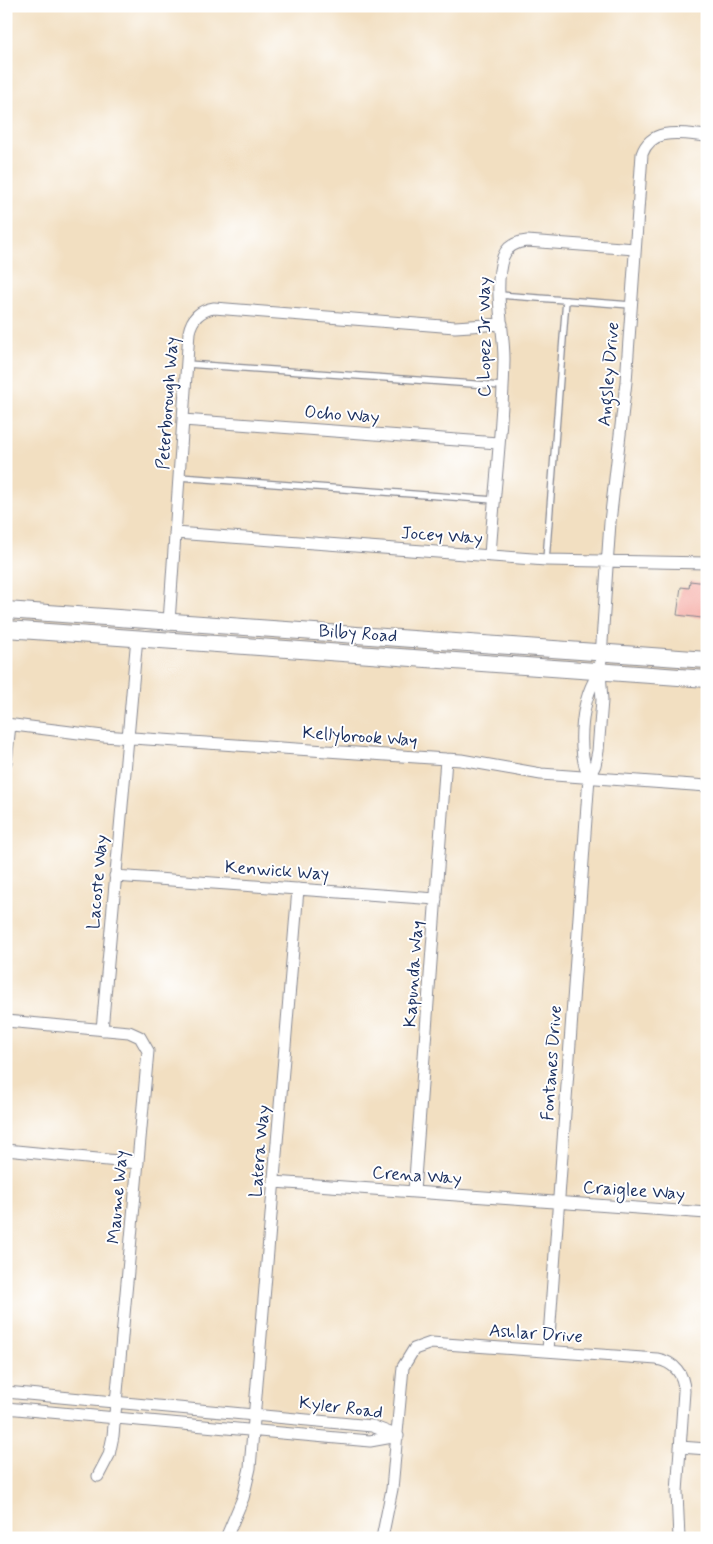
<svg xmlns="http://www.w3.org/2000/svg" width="713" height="1544" font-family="Mynerve,sans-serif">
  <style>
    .building { fill: #f5aca5 }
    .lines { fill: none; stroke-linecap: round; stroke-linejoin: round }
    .service-casing { stroke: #868790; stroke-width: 8 }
    .minor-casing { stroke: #868790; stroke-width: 13 }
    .secondary-casing { stroke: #868790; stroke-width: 18 }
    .service { stroke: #fff; stroke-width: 5.5 }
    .minor { stroke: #fff; stroke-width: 11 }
    .secondary { stroke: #fff; stroke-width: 16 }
    .labels { text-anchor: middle; stroke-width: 4; stroke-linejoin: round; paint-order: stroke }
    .street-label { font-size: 18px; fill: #1b2f5e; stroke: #fff }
  </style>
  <rect width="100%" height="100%" fill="#fff"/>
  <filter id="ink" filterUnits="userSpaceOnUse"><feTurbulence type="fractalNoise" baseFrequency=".02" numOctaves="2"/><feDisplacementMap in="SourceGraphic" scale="10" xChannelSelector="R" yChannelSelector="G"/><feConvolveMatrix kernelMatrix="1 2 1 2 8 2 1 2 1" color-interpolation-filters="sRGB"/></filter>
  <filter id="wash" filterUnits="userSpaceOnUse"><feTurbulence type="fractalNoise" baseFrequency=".0096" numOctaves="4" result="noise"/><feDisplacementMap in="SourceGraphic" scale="20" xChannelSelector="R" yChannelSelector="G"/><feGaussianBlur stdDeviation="1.12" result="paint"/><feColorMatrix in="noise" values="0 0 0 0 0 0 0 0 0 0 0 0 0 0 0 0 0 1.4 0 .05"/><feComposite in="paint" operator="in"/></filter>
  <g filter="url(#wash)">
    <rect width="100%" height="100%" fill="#f2dfc1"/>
    <g id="blocks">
      <!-- building -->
      <path class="building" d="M 690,581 L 707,583 L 702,618 L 677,615 L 681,587 L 689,588 Z"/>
    </g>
  </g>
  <g filter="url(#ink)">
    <use href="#blocks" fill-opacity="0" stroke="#868790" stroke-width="1"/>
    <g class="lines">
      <!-- service casing -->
      <g class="service-casing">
        <path id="service" d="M 500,295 L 631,305
          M 187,364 L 502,386
          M 179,477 L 494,500
          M 546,560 L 566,300"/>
      </g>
      <!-- minor casing -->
      <g class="minor-casing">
        <path id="minor" d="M 183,420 L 498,443
          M 175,533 L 546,560 L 707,563
          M 490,556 C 494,491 503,425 504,359 C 504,328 493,287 503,257 C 507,246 516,242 527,241 L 635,249
          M 169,622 L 189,332 C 192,318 200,310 214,308 L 455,327 L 502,324
          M 6,724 L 103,736 L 461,760 L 541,774 L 707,786
          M 6,762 L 10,725
          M 589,777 C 576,749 581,696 600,672
          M 115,876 L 436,899
          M 6,1021 L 129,1032 L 140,1037 L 148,1051 L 113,1436 L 109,1455 L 98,1476
          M 102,1030 L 137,637
          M 6,1150 L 138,1163
          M 274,1182 L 707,1213
          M 414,1192 L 446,759
          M 548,1351 L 589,777 L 595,765 L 598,751 L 602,700 L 600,672 L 610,522 L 626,382 L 642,154 C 652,126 683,134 707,136
          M 6,1392 L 372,1426 L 398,1436
          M 6,1408 L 370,1441 L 398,1436
          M 680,1447 L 707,1449
          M 226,1538 L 243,1498 L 250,1468 L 298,889
          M 382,1538 L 392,1489 L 403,1367 L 414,1349 L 431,1343 L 657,1359 C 674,1362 684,1374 684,1391 L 677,1492 L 679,1538"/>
      </g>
      <!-- secondary casing -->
      <g class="secondary-casing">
        <path id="secondary" d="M 6,610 L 707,660
          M 6,629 L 707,679"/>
      </g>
      <!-- service -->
      <use href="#service" class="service"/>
      <!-- minor -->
      <use href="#minor" class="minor"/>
      <!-- secondary -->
      <use href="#secondary" class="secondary"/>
    </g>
  </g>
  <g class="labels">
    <!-- street labels -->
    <g class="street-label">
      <text transform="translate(484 337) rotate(-90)" y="6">C Lopez Jr Way</text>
      <text transform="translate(608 374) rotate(-85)" y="6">Angsley Drive</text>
      <text transform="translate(167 403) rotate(-86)" y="6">Peterborough Way</text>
      <text transform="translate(342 414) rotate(4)" y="6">Ocho Way</text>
      <text transform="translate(442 535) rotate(4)" y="6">Jocey Way</text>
      <text transform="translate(358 633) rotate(4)" y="6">Bilby Road</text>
      <text transform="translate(360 736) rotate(4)" y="6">Kellybrook Way</text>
      <text transform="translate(277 870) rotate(4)" y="6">Kenwick Way</text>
      <text transform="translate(97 882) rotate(-85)" y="6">Lacoste Way</text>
      <text transform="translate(413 974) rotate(-86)" y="6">Kapunda Way</text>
      <text transform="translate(551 1063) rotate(-86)" y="6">Fontanes Drive</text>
      <text transform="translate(259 1151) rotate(-85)" y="6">Latera Way</text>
      <text transform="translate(417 1175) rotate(4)" y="6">Crena Way</text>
      <text transform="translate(634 1190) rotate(4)" y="6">Craiglee Way</text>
      <text transform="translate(117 1197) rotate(-85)" y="6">Maume Way</text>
      <text transform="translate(536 1333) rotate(4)" y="6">Ashlar Drive</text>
      <text transform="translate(341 1407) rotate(7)" y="6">Kyler Road</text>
    </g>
  </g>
  <!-- margin -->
  <rect width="713" height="1544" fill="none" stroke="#fff" stroke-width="25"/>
</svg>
